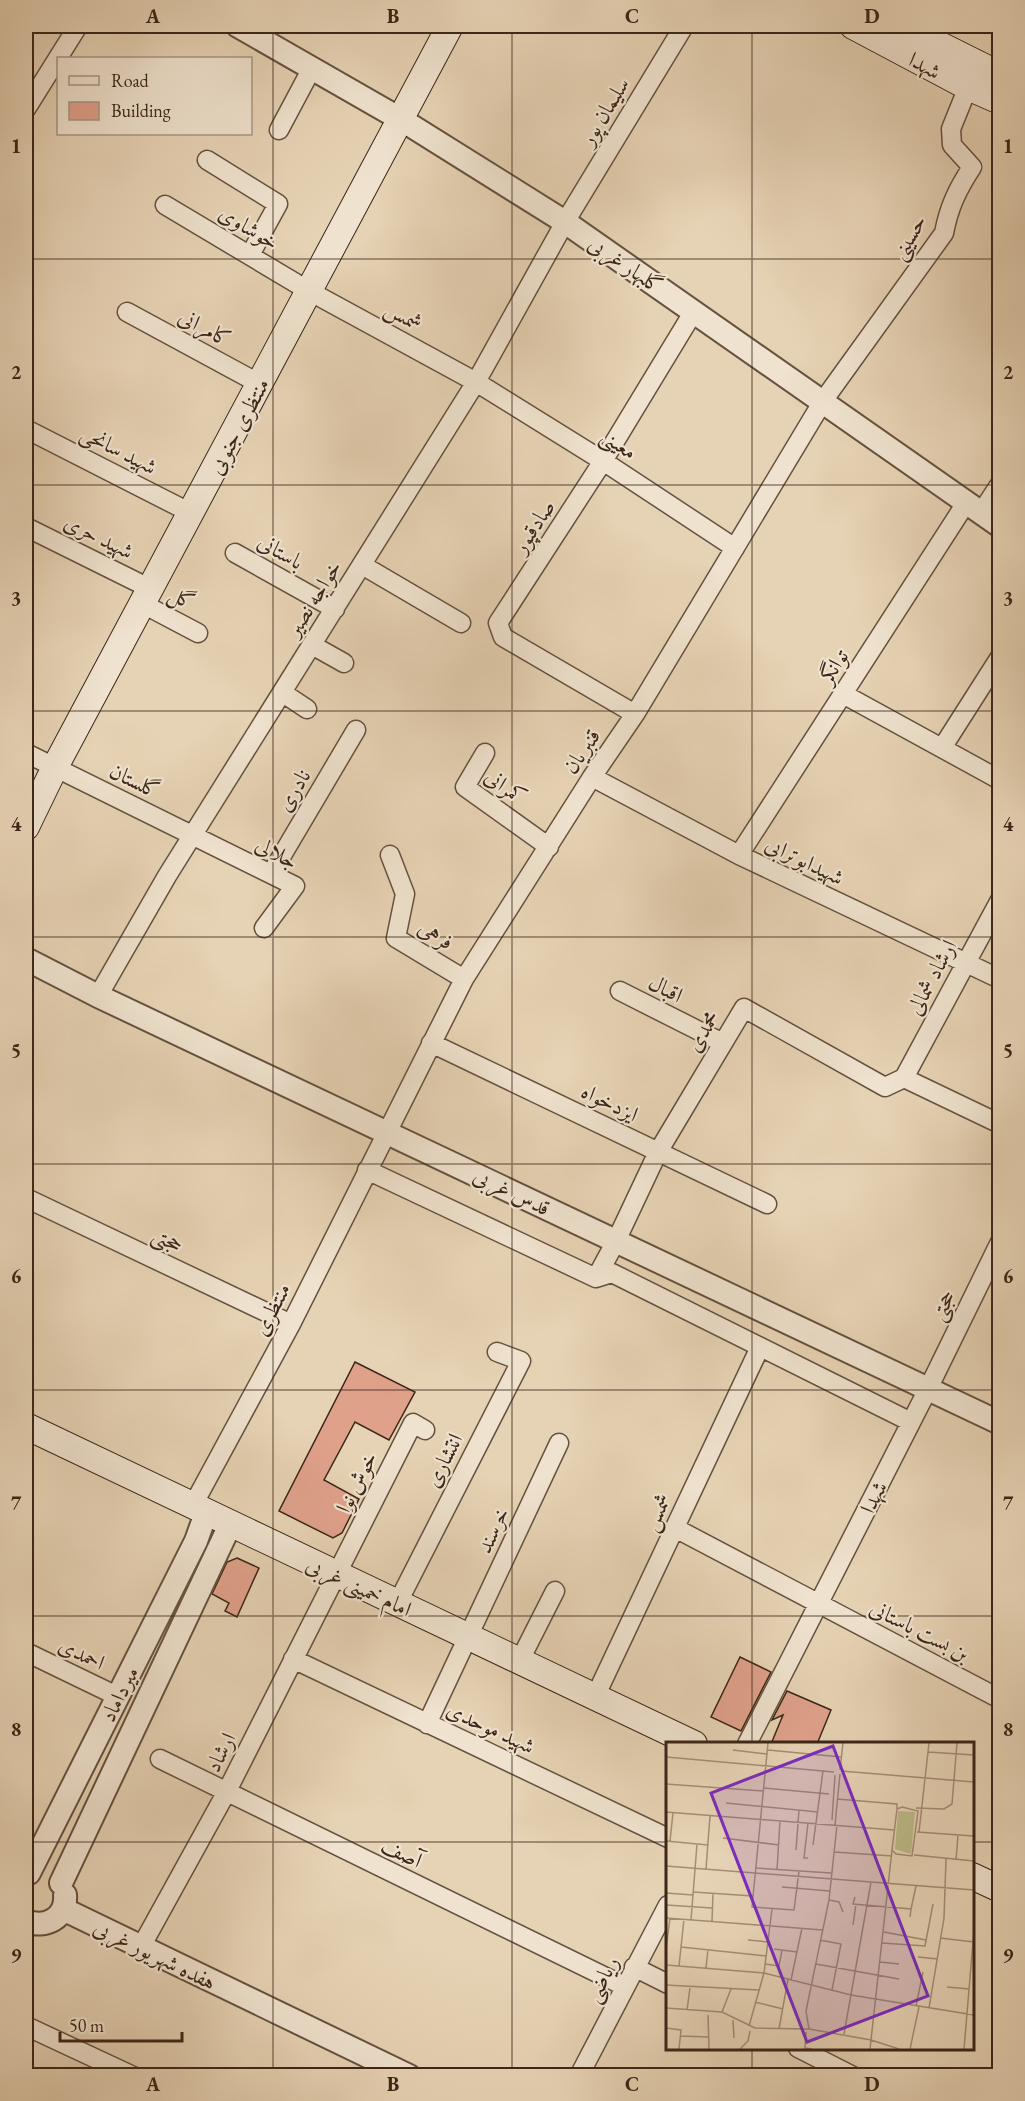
<svg xmlns="http://www.w3.org/2000/svg" width="1025" height="2101" font-family="'EB Garamond',Amiri,serif">
  <style>
    .building { fill: #e0a18b; stroke: #3c2618; stroke-width: 1.5 }
    .lines { fill: none; stroke-linecap: round; stroke-linejoin: round }
    .minor-casing { stroke: #66513f; stroke-width: 21 }
    .tertiary-casing { stroke: #66513f; stroke-width: 26 }
    .secondary-casing { stroke: #3c2618; stroke-width: 28 }
    .minor { stroke: #efe2ce; stroke-width: 18 }
    .tertiary { stroke: #efe2ce; stroke-width: 22 }
    .secondary { stroke: #efe2ce; stroke-width: 26 }
    .grid { fill: none; stroke: #3c2618; stroke-width: 1.5; stroke-opacity: 0.55 }
    .labels { text-anchor: middle; stroke-width: 4.5; stroke-linejoin: round; paint-order: stroke }
    .street-label { font-size: 22px; fill: #3c2618; stroke: #efe2ce }
    .inset-road { fill: none; stroke: #a28d76; stroke-width: 1.5 }
    .view { fill: #7b2cbf; fill-opacity: 0.15; stroke: #7b2cbf; stroke-width: 3 }
    .inset-edge { fill: none; stroke: #3c2618; stroke-width: 3 }
    .neatline { fill: none; stroke: #3c2618; stroke-width: 2 }
    .grid-label { font-size: 20px; text-anchor: middle; font-weight: bold; fill: #3c2618 }
  </style>
  <rect width="100%" height="100%" fill="#e6d2b4"/>
  <filter id="stains"><feTurbulence type="fractalNoise" baseFrequency=".00333" numOctaves="4"/><feColorMatrix values="0 0 0 0 .2 0 0 0 0 .09 0 0 0 0 .02 0 0 0 .5 -.17"/></filter>
  <radialGradient id="worn" r=".72"><stop offset=".6" stop-color="#630" stop-opacity="0"/><stop offset="1" stop-color="#630" stop-opacity=".3"/></radialGradient>
  <!-- building -->
  <path class="building" d="M 355,1362 L 415,1392 L 389,1440 L 355,1422 L 324,1480 L 359,1499 L 342,1533 L 333,1538 L 279,1511 Z
    M 237,1558 L 259,1568 L 237,1617 L 225,1611 L 229,1603 L 212,1594 L 227,1562 Z
    M 740,1657 L 771,1672 L 741,1731 L 711,1717 Z
    M 787,1691 L 831,1710 L 817,1744 L 771,1744 L 783,1715 L 772,1720 Z"/>
  <g class="lines">
    <!-- minor casing -->
    <g class="minor-casing">
      <path id="minor" d="M 26,109 L 78,26
        M 279,130 L 312,68
        M 207,160 L 278,204 L 250,255
        M 165,205 L 309,291 L 476,382 L 603,461 L 735,548
        M 127,312 L 260,384
        M 26,429 L 191,513
        M 981,513 L 1000,484
        M 26,527 L 151,589
        M 235,553 L 335,609
        M 362,565 L 461,623
        M 143,604 L 198,633
        M 312,645 L 344,663
        M 283,693 L 307,709
        M 843,694 L 1000,780
        M 635,714 L 503,637 L 498,623 L 603,461 L 694,311
        M 942,748 L 1000,657
        M 26,753 L 295,886 L 264,928
        M 485,753 L 465,787 L 549,847
        M 592,777 L 739,855 L 1000,979
        M 390,855 L 405,894 L 396,938 L 464,979
        M 739,855 L 966,503
        M 271,874 L 356,730
        M 620,991 L 723,1043
        M 98,996 L 167,876 L 476,382 L 565,222 L 684,26
        M 431,1043 L 767,1204
        M 904,1078 L 1000,900
        M 904,1078 L 1000,1124
        M 367,1170 L 596,1278 L 612,1273 L 911,1422
        M 26,1198 L 291,1324
        M 596,1278 L 616,1241 L 658,1152 L 744,1008 L 885,1087 L 904,1078
        M 192,1507 L 291,1324 L 464,979 L 592,777 L 635,714 L 823,401 L 944,233 C 949,207 957,190 972,167 L 952,145 L 951,129 L 968,87
        M 675,1528 L 1000,1699
        M 397,1604 L 521,1361 L 497,1352
        M 26,1652 L 117,1696
        M 293,1659 L 668,1838
        M 519,1662 L 555,1591
        M 595,1697 L 760,1347
        M 427,1724 L 559,1443
        M 747,1744 L 928,1389 L 1000,1242
        M 160,1759 L 624,1986
        M 141,1947 L 226,1793 L 413,1423 L 425,1430
        M 634,1967 L 668,1984
        M 26,2026 L 133,2076
        M 798,2048 L 853,2076
        M 579,2076 L 668,1905"/>
    </g>
    <!-- tertiary casing -->
    <g class="tertiary-casing">
      <path id="tertiary" d="M 238,26 L 402,120 L 565,222 L 1000,526
        M 26,959 L 98,996 L 1000,1423
        M 29,1873 L 196,1541 L 206,1513
        M 61,1883 L 230,1525
        M 63,1909 L 409,2076
        M 26,1921 C 45,1929 67,1918 65,1895"/>
    </g>
    <!-- secondary casing -->
    <g class="secondary-casing">
      <path id="secondary" d="M 853,26 L 968,87 L 1000,101
        M 902,26 L 1000,75
        M 26,827 L 55,767 L 450,26
        M 26,1426 L 694,1744
        M 972,1876 L 1000,1889"/>
    </g>
    <!-- minor -->
    <use href="#minor" class="minor"/>
    <!-- tertiary -->
    <use href="#tertiary" class="tertiary"/>
    <!-- secondary -->
    <use href="#secondary" class="secondary"/>
  </g>
  <!-- grid -->
  <path class="grid" d="M 273,26 L 273,2076M 512,26 L 512,2076M 752,26 L 752,1744M 26,259 L 1000,259M 26,485 L 1000,485M 26,711 L 1000,711M 26,937 L 1000,937M 26,1164 L 1000,1164M 26,1390 L 1000,1390M 26,1616 L 1000,1616M 26,1842 L 668,1842M 972,1842 L 1000,1842M 752,2048 L 752,2076"/>
  <g class="labels">
    <!-- street labels -->
    <g class="street-label">
      <text transform="translate(925 65) rotate(28)" y="8">شهدا</text>
      <text transform="translate(604 111) rotate(-59)" y="8">سلیمان پور</text>
      <text transform="translate(249 227) rotate(31)" y="8">خوشاوی</text>
      <text transform="translate(908 237) rotate(-59)" y="8">حسینی</text>
      <text transform="translate(626 264) rotate(34)" y="8">گلبهار غربی</text>
      <text transform="translate(404 315) rotate(29)" y="8">شمس</text>
      <text transform="translate(205 327) rotate(28)" y="8">کامرانی</text>
      <text transform="translate(238 426) rotate(-62)" y="8">منتظری جنوبی</text>
      <text transform="translate(619 443) rotate(33)" y="8">معینی</text>
      <text transform="translate(119 449) rotate(27)" y="8">شهید سانحی</text>
      <text transform="translate(533 526) rotate(-57)" y="8">صادقپور</text>
      <text transform="translate(99 536) rotate(26)" y="8">شهید حری</text>
      <text transform="translate(281 551) rotate(30)" y="8">باستانی</text>
      <text transform="translate(182 597) rotate(28)" y="8">گل</text>
      <text transform="translate(313 598) rotate(-58)" y="8">خواجه نصیر</text>
      <text transform="translate(833 666) rotate(-57)" y="8">توانگر</text>
      <text transform="translate(581 751) rotate(-56)" y="8">قنبریان</text>
      <text transform="translate(135 780) rotate(26)" y="8">گلستان</text>
      <text transform="translate(506 786) rotate(36)" y="8">کمرانی</text>
      <text transform="translate(293 790) rotate(-59)" y="8">نادری</text>
      <text transform="translate(277 852) rotate(28)" y="8">جلالی</text>
      <text transform="translate(805 860) rotate(26)" y="8">شهیدابوترابی</text>
      <text transform="translate(436 934) rotate(31)" y="8">فرهی</text>
      <text transform="translate(931 977) rotate(-62)" y="8">ارشاد شمالی</text>
      <text transform="translate(666 988) rotate(27)" y="8">اقبال</text>
      <text transform="translate(702 1031) rotate(-59)" y="8">محمدی</text>
      <text transform="translate(610 1102) rotate(26)" y="8">ایزدخواه</text>
      <text transform="translate(512 1191) rotate(26)" y="8">قدس غربی</text>
      <text transform="translate(168 1239) rotate(26)" y="8">حجتی</text>
      <text transform="translate(942 1305) rotate(-64)" y="8">حجتی</text>
      <text transform="translate(271 1309) rotate(-63)" y="8">منتظری</text>
      <text transform="translate(443 1460) rotate(-63)" y="8">انتشاری</text>
      <text transform="translate(356 1482) rotate(-63)" y="8">خوش نوا</text>
      <text transform="translate(873 1497) rotate(-63)" y="8">شهدا</text>
      <text transform="translate(656 1512) rotate(-65)" y="8">شمس</text>
      <text transform="translate(492 1530) rotate(-65)" y="8">خرسند</text>
      <text transform="translate(359 1586) rotate(25)" y="8">امام خمینی غربی</text>
      <text transform="translate(920 1630) rotate(27)" y="8">بن بست باستانی</text>
      <text transform="translate(82 1653) rotate(25)" y="8">احمدی</text>
      <text transform="translate(119 1694) rotate(-63)" y="8">میرداماد</text>
      <text transform="translate(491 1727) rotate(25)" y="8">شهید موحدی</text>
      <text transform="translate(220 1752) rotate(-63)" y="8">ارشاد</text>
      <text transform="translate(402 1852) rotate(26)" y="8">آصف</text>
      <text transform="translate(155 1954) rotate(26)" y="8">هفده شهریور غربی</text>
      <text transform="translate(601 1979) rotate(-63)" y="8">ریاضی</text>
    </g>
  </g>
  <!-- overview -->
  <g transform="translate(666 1742)">
    <rect width="308" height="308" fill="#e6d2b4"/>
    <path d="M 232,69 L 249,70 L 245,112 L 229,107 Z" fill="#bcba89"/>
    <path class="inset-road" d="M 102,1 L 86,165 L 128,168 L 133,129M 67,8 L 101,12M 102,8 L 175,15M 262,10 L 308,13M 0,15 L 168,30M 174,28 L 177,1M 175,29 L 308,40M 0,42 L 97,49M 98,46 L 163,52M 171,57 L 231,62 L 231,67M 60,61 L 152,70M 236,65 L 252,69 L 246,114 L 230,112 L 226,108 L 231,67 ZM 250,66 L 278,67 L 286,62 L 291,1M 0,70 L 228,88M 166,78 L 169,33M 169,83 L 174,32M 251,90 L 308,94M 253,90 L 263,1M 57,96 L 113,103M 0,99 L 42,103M 4,99 L 7,71M 147,103 L 157,29M 130,108 L 133,68M 168,110 L 226,114M 248,113 L 308,119M 142,116 L 138,116 L 142,81M 290,118 L 292,93M 0,124 L 308,148M 89,126 L 165,131M 40,127 L 44,74M 111,128 L 114,79M 116,145 L 164,149M 27,150 L 87,154M 0,151 L 27,153M 189,155 L 187,162 L 245,167 L 244,175M 163,158 L 173,160 L 177,170M 0,163 L 46,166M 245,167 L 250,144M 0,176 L 157,188M 25,178 L 31,102M 46,179 L 47,151M 187,183 L 190,162M 218,190 L 260,198M 274,196 L 308,200M 82,198 L 102,200M 154,198 L 175,202 L 166,248M 216,201 L 259,204 L 267,162M 15,205 L 100,214M 0,207 L 4,176M 108,207 L 131,210M 252,215 L 272,217M 214,220 L 233,222M 99,222 L 113,224 L 116,208M 150,222 L 233,237M 0,223 L 98,231 L 185,253 L 308,273M 13,224 L 18,177M 40,226 L 42,207M 125,238 L 136,186M 0,243 L 93,248M 281,245 L 303,247M 89,260 L 117,267M 250,264 L 257,230M 0,266 L 56,270 L 89,286 L 143,287 L 205,298M 263,266 L 278,176 L 280,117M 21,268 L 24,246M 56,270 L 65,247M 42,273 L 43,307M 67,278 L 68,296M 83,284 L 98,231 L 106,167M 0,286 L 15,288 L 13,307M 113,287 L 122,237M 143,287 L 140,269 L 163,158 L 171,83M 140,290 L 139,306 L 146,307M 178,292 L 205,140M 15,294 L 42,295M 205,298 L 233,307M 74,307 L 82,299 L 84,289M 204,307 L 226,108M 244,307 L 253,265M 298,307 L 308,188"/>
    <path class="view" d="M 167,4 L 262,254 L 141,300 L 45,51 Z"/>
    <rect width="308" height="308" class="inset-edge"/>
  </g>
  <!-- margin -->
  <rect width="1025" height="2101" fill="none" stroke="#e6d2b4" stroke-width="66"/>
  <!-- legend -->
  <rect x="57" y="57" width="195" height="78" fill="#efe2ce" stroke="#a79785" stroke-width="1.5"/>
  <rect x="69" y="76" width="30" height="9" fill="#efe2ce" stroke="#a79785" stroke-width="1.5"/>
  <text x="111" y="87" font-size="18" fill="#3c2618">Road</text>
  <rect x="69" y="102" width="30" height="18" fill="#e0a18b" stroke="#a79785" stroke-width="1.5"/>
  <text x="111" y="117" font-size="18" fill="#3c2618">Building</text>
  <!-- scale -->
  <path d="M60 2032v9h122v-9" fill="none" stroke="#3c2618" stroke-width="3"/>
  <text x="69" y="2032" font-size="18" fill="#3c2618" stroke="#efe2ce" stroke-width="4.5" paint-order="stroke">50 m</text>
  <rect x="33" y="33" width="959" height="2035" class="neatline"/>
  <g class="grid-label">
    <text x="153" y="23">A</text>
    <text x="393" y="23">B</text>
    <text x="632" y="23">C</text>
    <text x="872" y="23">D</text>
    <text x="16" y="153">1</text>
    <text x="1008" y="153">1</text>
    <text x="16" y="379">2</text>
    <text x="1008" y="379">2</text>
    <text x="16" y="605">3</text>
    <text x="1008" y="605">3</text>
    <text x="16" y="831">4</text>
    <text x="1008" y="831">4</text>
    <text x="16" y="1057">5</text>
    <text x="1008" y="1057">5</text>
    <text x="16" y="1283">6</text>
    <text x="1008" y="1283">6</text>
    <text x="16" y="1510">7</text>
    <text x="1008" y="1510">7</text>
    <text x="16" y="1736">8</text>
    <text x="1008" y="1736">8</text>
    <text x="16" y="1962">9</text>
    <text x="1008" y="1962">9</text>
    <text x="153" y="2091">A</text>
    <text x="393" y="2091">B</text>
    <text x="632" y="2091">C</text>
    <text x="872" y="2091">D</text>
  </g>
  <rect width="100%" height="100%" filter="url(#stains)"/>
  <rect width="100%" height="100%" fill="url(#worn)"/>
</svg>
